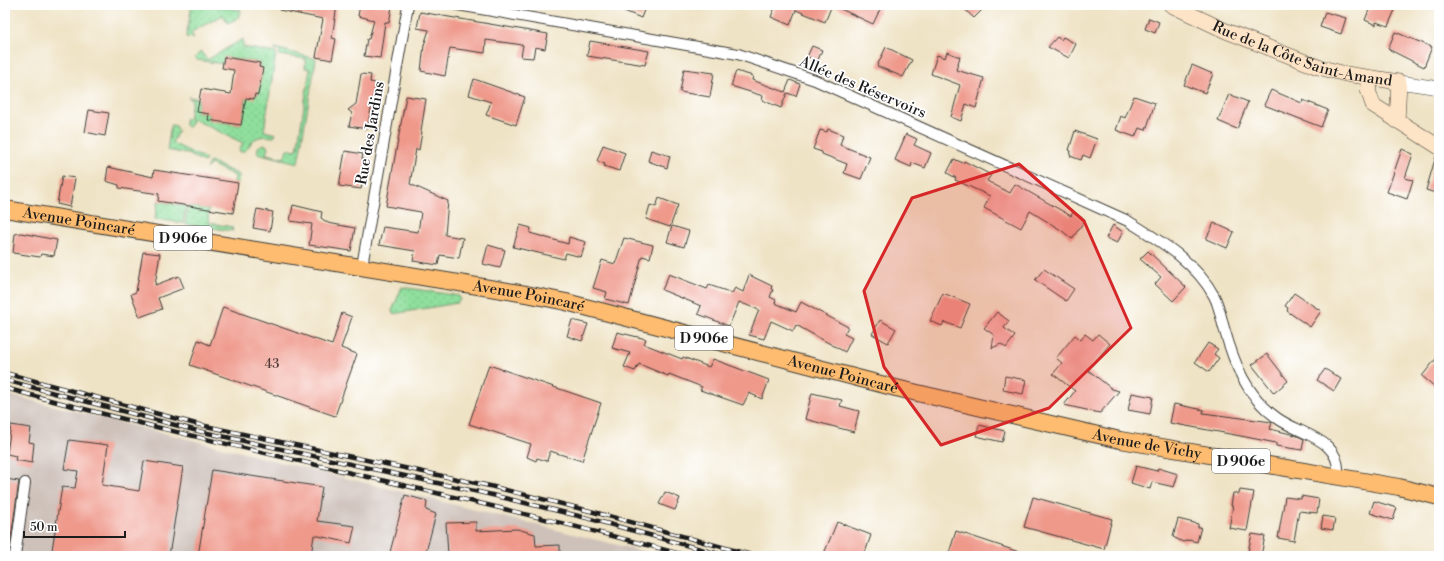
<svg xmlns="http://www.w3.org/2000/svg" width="1444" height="561" font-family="'Libre Bodoni',serif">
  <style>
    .industrial { fill: #cec1ba }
    .green { fill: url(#green-dots); stroke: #567e5c }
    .building { fill: #ef998b }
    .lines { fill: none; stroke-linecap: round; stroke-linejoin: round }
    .minor-casing { stroke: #3c3a35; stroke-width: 12 }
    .tertiary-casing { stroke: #3c3a35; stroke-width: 14 }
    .secondary-casing { stroke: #3c3a35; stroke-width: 16 }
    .primary-casing { stroke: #3c3a35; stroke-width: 18 }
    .minor { stroke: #fff; stroke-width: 10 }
    .tertiary { stroke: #fff; stroke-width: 13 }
    .secondary { stroke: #fee4c6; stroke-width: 15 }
    .primary { stroke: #fdbc70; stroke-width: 16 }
    .rail-casing { stroke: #1c1c1c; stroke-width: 4.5 }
    .rail { stroke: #fff; stroke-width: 3; stroke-dasharray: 9; stroke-linecap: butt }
    .marked { fill: #d62828; fill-opacity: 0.2; stroke: #d62828; stroke-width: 3; stroke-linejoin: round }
    .labels { text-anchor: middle; stroke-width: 3.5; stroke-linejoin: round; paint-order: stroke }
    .number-label { font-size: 13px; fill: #513b38 }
    .shield { fill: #fff; stroke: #606060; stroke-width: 1 }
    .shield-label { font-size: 14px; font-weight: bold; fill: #1c1c1c }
    .street-label { font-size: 15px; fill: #1c1c1c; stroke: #fff }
  </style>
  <defs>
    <pattern id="green-dots" width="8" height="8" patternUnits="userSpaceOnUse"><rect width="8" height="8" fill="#90df9d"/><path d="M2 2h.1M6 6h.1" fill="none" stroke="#7cbf87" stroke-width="1.8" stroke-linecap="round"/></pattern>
  </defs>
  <rect width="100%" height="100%" fill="#fff"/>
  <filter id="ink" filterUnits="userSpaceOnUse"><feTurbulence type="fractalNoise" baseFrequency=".025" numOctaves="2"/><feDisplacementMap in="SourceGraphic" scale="8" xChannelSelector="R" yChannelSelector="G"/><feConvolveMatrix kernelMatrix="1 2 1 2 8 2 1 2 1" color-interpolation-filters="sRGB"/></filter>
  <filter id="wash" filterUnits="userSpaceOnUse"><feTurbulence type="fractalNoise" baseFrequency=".012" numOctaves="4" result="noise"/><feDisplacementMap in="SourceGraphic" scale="16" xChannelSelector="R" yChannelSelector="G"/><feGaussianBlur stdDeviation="0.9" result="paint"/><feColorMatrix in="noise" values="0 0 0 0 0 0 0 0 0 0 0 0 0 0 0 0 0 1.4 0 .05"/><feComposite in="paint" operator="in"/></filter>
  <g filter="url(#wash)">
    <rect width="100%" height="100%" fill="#efe3c5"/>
    <!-- industrial -->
    <path class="industrial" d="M 5,394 L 658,555 L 5,556 Z"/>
    <!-- green -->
    <path class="green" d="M 192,5 L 206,5 L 241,10 L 238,18 L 228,23 L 223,15 L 195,30 L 191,33 L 194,38 L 186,37 Z
      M 243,39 L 243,47 L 276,53 L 264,131 L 276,134 L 274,137 C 245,133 254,150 241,152 L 239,151 L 243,143 L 193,119 L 188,128 L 185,125 L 185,118 L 189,119 L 192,100 L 188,97 L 199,99 L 197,112 L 209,114 L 208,120 L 241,125 L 246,98 L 258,94 L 262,68 L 259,67 L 260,63 L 224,57 L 223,64 L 197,60 L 195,58 L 201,51 L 207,60 Z
      M 275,48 L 316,59 L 298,163 L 257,153 L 258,147 L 265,144 L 268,147 L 266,154 L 284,158 L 287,149 L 297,150 L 310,69 L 305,68 L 306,59 L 279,55 L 280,51 L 275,50 Z
      M 171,125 L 176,126 L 178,131 L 172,143 L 206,159 L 204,162 L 188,154 L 167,150 Z
      M 210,161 L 239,175 L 238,183 L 234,183 L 235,176 L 211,164 L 206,169 Z
      M 158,201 L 186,206 L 183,223 L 155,219 Z
      M 188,206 L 209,209 L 208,217 L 210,223 L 232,227 L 233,231 L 185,224 Z
      M 402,287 L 459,296 L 460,300 L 457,303 L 393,314 L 392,311 Z"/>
    <g id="blocks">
      <!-- building -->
      <path class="building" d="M 279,5 L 337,5 L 332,38 L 336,39 L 332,60 L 316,57 L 323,19 L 279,10 Z
        M 360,5 L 384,5 L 392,7 L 389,23 L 385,22 L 380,58 L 364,56 L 367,39 L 369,39 L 374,20 L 358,16 Z
        M 610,5 L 646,5 L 641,18 Z
        M 776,5 L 882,5 L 873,24 L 832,5 L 825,22 L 796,10 L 790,25 L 771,17 Z
        M 960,5 L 987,5 L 974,18 Z
        M 1371,5 L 1383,5 L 1395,10 L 1388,26 L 1376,22 L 1376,25 L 1365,20 Z
        M 420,12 L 548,34 L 545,49 L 535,47 L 533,58 L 521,57 L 523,45 L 486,40 L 485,53 L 450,48 L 445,76 L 421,71 L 424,45 L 429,30 L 417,28 Z
        M 1325,12 L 1346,18 L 1341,34 L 1320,27 Z
        M 1149,18 L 1159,22 L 1155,33 L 1145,29 Z
        M 1395,32 L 1432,47 L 1424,67 L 1388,49 Z
        M 1057,37 L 1061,40 L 1063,37 L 1076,44 L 1069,58 L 1048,47 Z
        M 590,41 L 637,49 L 649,51 L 645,65 L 587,56 Z
        M 812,46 L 822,50 L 818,60 L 807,57 Z
        M 886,47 L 912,60 L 903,77 L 877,66 Z
        M 947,52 L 960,57 L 956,70 L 984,78 L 976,108 L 966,104 L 961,121 L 951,117 L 960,85 L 931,74 L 937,55 L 945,58 Z
        M 224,57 L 260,63 L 259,67 L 263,68 L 258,95 L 255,94 L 254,99 L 246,98 L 241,125 L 208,120 L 209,114 L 197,112 L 201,89 L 231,94 L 234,70 L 222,68 Z
        M 1192,65 L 1213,74 L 1205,93 L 1184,85 Z
        M 684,69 L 714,73 L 710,97 L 680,92 Z
        M 736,71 L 753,76 L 752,80 L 785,92 L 790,80 L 800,84 L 796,96 L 787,93 L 781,108 L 762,100 L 763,96 L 731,86 Z
        M 361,74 L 371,75 L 370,82 L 376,83 L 367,129 L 349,126 L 352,113 L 348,110 L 356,104 Z
        M 474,79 L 525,97 L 516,125 L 486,115 L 491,102 L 469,95 Z
        M 1271,90 L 1302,103 L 1303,100 L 1328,110 L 1321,127 L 1264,105 Z
        M 1229,94 L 1248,102 L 1237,129 L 1218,121 Z
        M 406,96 L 426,99 L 421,131 L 422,132 L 419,150 L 416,149 L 410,184 L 448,201 L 445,235 L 463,238 L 459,258 L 440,255 L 438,265 L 413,261 L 415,251 L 379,245 L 383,227 L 418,232 L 421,212 L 386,206 Z
        M 1134,96 L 1155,103 L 1146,130 L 1139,128 L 1135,137 L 1116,130 L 1121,116 L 1125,118 Z
        M 89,110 L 109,113 L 105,136 L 85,132 Z
        M 828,129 L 843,135 L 840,145 L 870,157 L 861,179 L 844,173 L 847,164 L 822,154 L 822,152 L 813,149 L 820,130 L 827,132 Z
        M 1075,131 L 1097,139 L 1090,158 L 1083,155 L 1081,160 L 1070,156 L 1071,151 L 1069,150 Z
        M 906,134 L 917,139 L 914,145 L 931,153 L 925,168 L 912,163 L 911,167 L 895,160 Z
        M 603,145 L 625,153 L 619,171 L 604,166 L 605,164 L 597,161 Z
        M 1402,149 L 1413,154 L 1405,178 L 1413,180 L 1407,199 L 1387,192 Z
        M 651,150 L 670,156 L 667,168 L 648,161 Z
        M 345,151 L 363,154 L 362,159 L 366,160 L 361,189 L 339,186 Z
        M 1436,156 L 1439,157 L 1439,194 L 1426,190 Z
        M 954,159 L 963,163 L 964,161 L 991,175 L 987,181 L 1010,193 L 1015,184 L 1071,216 L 1073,212 L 1085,220 L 1072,239 L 1061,230 L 1030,211 L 1021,228 L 984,208 L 990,196 L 955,180 L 956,178 L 947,173 Z
        M 108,167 L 153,177 L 154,170 L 238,183 L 233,213 L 158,201 L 159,194 L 119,188 L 119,185 L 106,181 Z
        M 62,176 L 75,178 L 70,207 L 57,204 Z
        M 659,198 L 678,205 L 670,227 L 646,219 L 650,205 L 656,207 Z
        M 293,205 L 322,212 L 321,218 L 328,223 L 355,228 L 351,251 L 309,245 L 312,224 L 290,221 Z
        M 257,209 L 273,212 L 270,231 L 253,228 Z
        M 1214,223 L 1234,232 L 1227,248 L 1206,239 Z
        M 520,225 L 531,228 L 530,233 L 568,244 L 569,237 L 586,242 L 581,257 L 566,253 L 564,259 L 513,247 Z
        M 1113,225 L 1123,232 L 1117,243 L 1106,238 Z
        M 672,226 L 689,231 L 684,247 L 667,242 Z
        M 21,233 L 57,240 L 54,256 L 41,254 L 40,257 L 13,253 L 15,234 Z
        M 624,238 L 653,245 L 650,258 L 642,256 L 629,305 L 605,299 L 607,292 L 593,288 L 602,260 L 615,264 Z
        M 488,245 L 505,250 L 500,268 L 483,264 Z
        M 1148,251 L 1186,287 L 1173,301 L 1155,284 L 1161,277 L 1140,259 Z
        M 143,252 L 160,254 L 155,285 L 179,276 L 184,288 L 158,298 L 162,309 L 140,317 L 131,294 L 136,292 Z
        M 1044,269 L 1074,289 L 1066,301 L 1035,280 Z
        M 669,274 L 707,289 L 709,285 L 732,293 L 735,288 L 743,292 L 749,275 L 772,286 L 771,289 L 773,290 L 770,297 L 776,300 L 775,303 L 796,312 L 801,302 L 848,327 L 844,334 L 852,338 L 845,352 L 796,325 L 793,331 L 771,321 L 764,339 L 749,335 L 759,310 L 739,302 L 729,326 L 698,314 L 701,306 L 662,290 Z
        M 943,293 L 970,304 L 960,328 L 944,322 L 942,326 L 930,321 Z
        M 1294,293 L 1321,311 L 1310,327 L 1287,311 L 1288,308 L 1285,306 Z
        M 223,307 L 332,345 L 342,313 L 352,317 L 341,348 L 357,354 L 335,416 L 190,365 L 198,340 L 210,345 Z
        M 997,312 L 1009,321 L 1004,328 L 1015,336 L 1006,348 L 1001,344 L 992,348 L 994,335 L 984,328 Z
        M 572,320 L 588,324 L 582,341 L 567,336 Z
        M 880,320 L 896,329 L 888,343 L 872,334 Z
        M 617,332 L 646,339 L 644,344 L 682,359 L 683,357 L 709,367 L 713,359 L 769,380 L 762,399 L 749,393 L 743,405 L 700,390 L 702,387 L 669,374 L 668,376 L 639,364 L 635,371 L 624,367 L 630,353 L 612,348 Z
        M 1085,334 L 1093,340 L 1098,334 L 1110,344 L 1088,370 L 1112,389 L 1119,391 L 1100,413 L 1064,405 L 1075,391 L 1053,374 L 1062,363 L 1056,358 L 1075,335 L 1081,340 Z
        M 1208,343 L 1218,349 L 1214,354 L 1219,358 L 1209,372 L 1195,362 Z
        M 1267,354 L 1288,381 L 1274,393 L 1252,365 Z
        M 1439,355 L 1439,381 L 1434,386 L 1422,376 Z
        M 489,365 L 601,403 L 582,461 L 550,451 L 547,461 L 537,458 L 536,461 L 527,457 L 531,444 L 469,424 Z
        M 1325,369 L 1341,379 L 1334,391 L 1317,380 Z
        M 1005,376 L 1026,380 L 1023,394 L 1003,390 Z
        M 812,393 L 842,400 L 840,406 L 859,411 L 854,432 L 805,419 Z
        M 1132,393 L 1153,397 L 1150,414 L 1128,410 Z
        M 1174,404 L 1204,410 L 1203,413 L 1272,422 L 1270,429 L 1295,435 L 1304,439 L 1302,450 L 1276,446 L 1276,443 L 1246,437 L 1170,423 Z
        M 11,425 L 31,428 L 29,442 L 34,443 L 32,463 L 15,460 L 16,456 L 7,454 Z
        M 979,425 L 1005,431 L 1002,442 L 976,436 Z
        M 69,440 L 108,445 L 102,485 L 139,491 L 144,461 L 183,467 L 169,556 L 51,556 L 62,487 L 75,488 L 78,471 L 64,469 Z
        M 1136,466 L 1157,471 L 1158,468 L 1178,474 L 1174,487 L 1152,482 L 1150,489 L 1131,483 Z
        M 212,470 L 322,487 L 317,521 L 355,526 L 351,543 L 314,535 L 311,556 L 198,556 Z
        M 5,479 L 19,481 L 10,546 L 5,546 Z
        M 1240,490 L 1254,492 L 1247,531 L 1229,528 L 1233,506 L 1231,506 L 1233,493 L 1239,494 Z
        M 665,492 L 680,498 L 675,510 L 659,504 Z
        M 405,495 L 427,501 L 426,510 L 436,514 L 425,556 L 389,556 Z
        M 1301,496 L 1319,499 L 1317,513 L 1299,511 L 1294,541 L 1278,538 L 1285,497 L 1301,499 Z
        M 1033,497 L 1112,519 L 1104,549 L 1024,527 Z
        M 1374,501 L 1397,508 L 1393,520 L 1370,513 Z
        M 1323,516 L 1335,518 L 1333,530 L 1321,528 Z
        M 1178,519 L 1198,524 L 1198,527 L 1201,527 L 1197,542 L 1189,540 L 1183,542 L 1173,537 Z
        M 476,522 L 476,531 L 517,529 L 535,534 L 536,546 L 560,545 L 560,556 L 448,555 L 446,523 Z
        M 837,522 L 871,535 L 864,556 L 823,556 Z
        M 956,531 L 1025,554 L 1024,556 L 948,556 Z
        M 1252,534 L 1265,536 L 1261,556 L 1247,556 Z"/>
    </g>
  </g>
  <g filter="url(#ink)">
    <use href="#blocks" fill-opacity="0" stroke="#3c3a35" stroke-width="1"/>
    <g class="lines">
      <!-- minor casing -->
      <g class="minor-casing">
        <path id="minor" d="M 458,5 L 738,54 L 815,80 L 1128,221 C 1160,241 1196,262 1214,296 C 1219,305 1221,318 1224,328 C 1234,363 1246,396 1277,418 C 1300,435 1342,438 1338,476
          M 362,266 L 408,5
          M 15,556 L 25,483"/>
      </g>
      <!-- tertiary casing -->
      <g class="tertiary-casing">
        <path id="tertiary" d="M 1399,82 L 1439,88"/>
      </g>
      <!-- secondary casing -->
      <g class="secondary-casing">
        <g id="secondary">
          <path id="s1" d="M 1171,5 L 1226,31 L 1318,67 L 1346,74 L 1399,82 L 1397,121"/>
          <path d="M 1371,78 L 1368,90 L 1373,105 L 1439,147"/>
        </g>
      </g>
      <!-- primary casing -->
      <g class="primary-casing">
        <g id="primary">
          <path id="s2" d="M 5,209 L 526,294 L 566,302 L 896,388 L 1120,440 L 1399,487 L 1439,497"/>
        </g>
      </g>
      <!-- minor -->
      <use href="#minor" class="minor"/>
      <!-- tertiary -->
      <use href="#tertiary" class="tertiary"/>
      <!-- secondary -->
      <use href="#secondary" class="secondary"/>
      <!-- primary -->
      <use href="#primary" class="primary"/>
      <!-- rail casing -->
      <g class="rail-casing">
        <path id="rail" d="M 5,373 L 196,424 L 490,486 L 590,511 L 755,556
          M 5,380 L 194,430 L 488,494 L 587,518 L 726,556
          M 5,388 C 231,450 462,494 688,556"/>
      </g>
      <!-- rail -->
      <use href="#rail" class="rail"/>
    </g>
  </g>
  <!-- marked area -->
  <path class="marked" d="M 1019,164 L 1084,221 L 1131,328 L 1049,408 L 941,445 L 884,367 L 864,291 L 912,198 Z"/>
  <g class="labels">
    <!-- number labels -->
    <g class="number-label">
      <text x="272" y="368">43</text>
    </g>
    <!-- shield labels -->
    <g class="shield">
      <rect x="154" y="226" width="58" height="24" rx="3"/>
      <rect x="675" y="326" width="58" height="24" rx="3"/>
      <rect x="1212" y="449" width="58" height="24" rx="3"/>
    </g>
    <g class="shield-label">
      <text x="183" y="243">D 906e</text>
      <text x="704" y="343">D 906e</text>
      <text x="1241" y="466">D 906e</text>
    </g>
    <!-- street labels -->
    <g class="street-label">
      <text dy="5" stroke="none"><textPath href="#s1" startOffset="141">Rue de la Côte Saint-Amand</textPath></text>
      <text transform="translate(863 87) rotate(23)" y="5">Allée des Réservoirs</text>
      <text transform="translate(370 133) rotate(-80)" y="5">Rue des Jardins</text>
      <text dy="5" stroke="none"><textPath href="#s2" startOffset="75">Avenue Poincaré</textPath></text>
      <text dy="5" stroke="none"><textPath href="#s2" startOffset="531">Avenue Poincaré</textPath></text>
      <text dy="5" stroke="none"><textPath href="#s2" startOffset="855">Avenue Poincaré</textPath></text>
      <text dy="5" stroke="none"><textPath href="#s2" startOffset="1167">Avenue de Vichy</textPath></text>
    </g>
  </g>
  <!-- margin -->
  <rect width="1444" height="561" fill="none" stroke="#fff" stroke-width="20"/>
  <!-- scale -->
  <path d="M24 531v6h101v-6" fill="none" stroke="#1c1c1c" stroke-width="2"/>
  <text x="30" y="531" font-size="12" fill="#1c1c1c" stroke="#ffffff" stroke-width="3" paint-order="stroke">50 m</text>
</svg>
